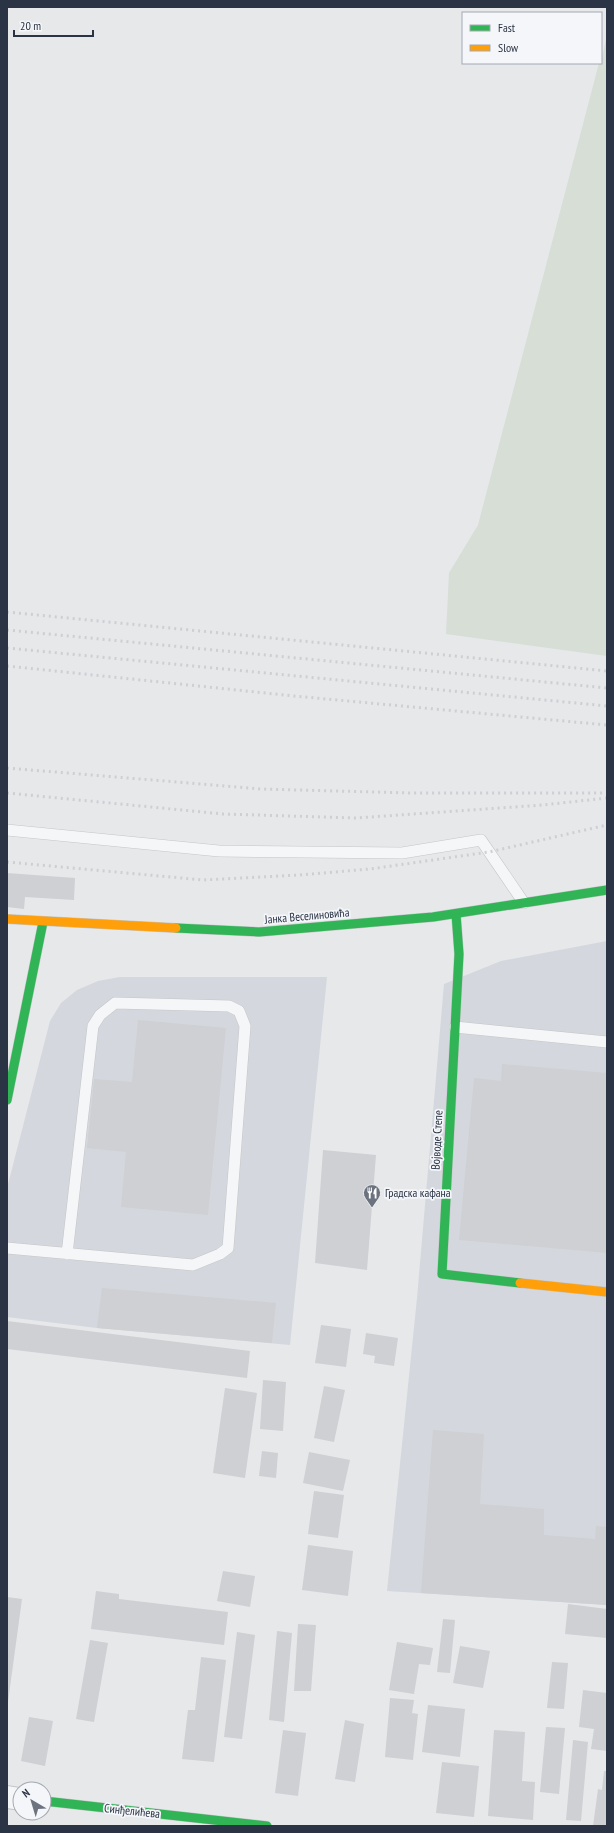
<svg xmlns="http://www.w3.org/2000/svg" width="614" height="1833" font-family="'PT Sans Narrow',sans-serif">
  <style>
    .built { fill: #d4d7dd }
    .green { fill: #d6ded6 }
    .building { fill: #ced0d3 }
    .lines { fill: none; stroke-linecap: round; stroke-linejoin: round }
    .lane-casing { stroke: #c4c6c8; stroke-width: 12 }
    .street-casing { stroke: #c4c6c8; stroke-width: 24 }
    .fast-casing { stroke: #c4c6c8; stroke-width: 10 }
    .slow-casing { stroke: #c4c6c8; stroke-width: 10 }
    .lane { stroke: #f5f6f7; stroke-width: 11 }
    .street { stroke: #f5f6f7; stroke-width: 22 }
    .fast { stroke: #30b455; stroke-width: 9 }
    .slow { stroke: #ff9f0a; stroke-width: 9 }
    .rail { stroke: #cecfd2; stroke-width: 3; stroke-dasharray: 2 4; stroke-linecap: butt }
    .labels { text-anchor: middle; stroke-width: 3.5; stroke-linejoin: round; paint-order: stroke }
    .street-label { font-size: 12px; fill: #2b3445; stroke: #f4f6f9 }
    .poi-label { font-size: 12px; fill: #2b3445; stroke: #f4f6f9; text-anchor: start }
  </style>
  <rect width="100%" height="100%" fill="#e6e8ea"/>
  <!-- built -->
  <path class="built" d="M 607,941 L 607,1605 L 387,1591 L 417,1298 L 444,984 L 501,961 Z
    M 120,977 L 327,977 L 290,1345 L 97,1328 L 7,1317 L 7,1188 L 50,1021 L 61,1003 L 77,990 L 98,981 Z"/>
  <!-- green -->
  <path class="green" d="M 607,34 L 607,656 L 446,634 L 449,573 L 478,525 L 599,63 L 601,63 Z"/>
  <!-- building -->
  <path class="building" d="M 7,873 L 75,878 L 74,900 L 25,897 L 24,909 L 7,907 Z
    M 138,1020 L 226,1028 L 208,1215 L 121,1207 L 126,1152 L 87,1148 L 94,1079 L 132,1082 Z
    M 502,1064 L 607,1073 L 607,1253 L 459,1240 L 474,1078 L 501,1081 Z
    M 323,1150 L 376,1155 L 367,1270 L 315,1263 Z
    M 102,1288 L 276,1303 L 272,1343 L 97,1328 Z
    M 7,1321 L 250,1351 L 247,1378 L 7,1349 Z
    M 321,1325 L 351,1329 L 346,1367 L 315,1363 Z
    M 366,1333 L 398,1338 L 394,1366 L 374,1363 L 375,1356 L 363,1354 Z
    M 263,1380 L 286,1382 L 283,1431 L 260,1429 Z
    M 324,1386 L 345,1390 L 334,1442 L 314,1438 Z
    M 225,1388 L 257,1393 L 245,1478 L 213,1473 Z
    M 433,1430 L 484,1434 L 480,1504 L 544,1509 L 544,1535 L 595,1539 L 596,1526 L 607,1527 L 607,1605 L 421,1593 Z
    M 262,1451 L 278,1453 L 276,1478 L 259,1476 Z
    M 309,1452 L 350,1460 L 343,1491 L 303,1483 Z
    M 314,1491 L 344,1495 L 338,1538 L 308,1534 Z
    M 308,1545 L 353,1551 L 348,1596 L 302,1590 Z
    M 223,1571 L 255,1576 L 250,1607 L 217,1601 Z
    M 96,1591 L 119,1594 L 119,1599 L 228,1612 L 224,1645 L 91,1629 Z
    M 7,1597 L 22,1599 L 8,1702 L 7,1702 Z
    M 568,1604 L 607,1609 L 607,1638 L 565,1634 Z
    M 443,1619 L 455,1620 L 450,1673 L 437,1672 Z
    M 298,1624 L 316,1625 L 311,1691 L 294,1691 Z
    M 277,1631 L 292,1633 L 284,1722 L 269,1720 Z
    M 237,1632 L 255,1635 L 242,1739 L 224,1737 Z
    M 90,1640 L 108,1643 L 94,1722 L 76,1719 Z
    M 397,1642 L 433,1648 L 430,1665 L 419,1664 L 414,1694 L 389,1690 Z
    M 460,1646 L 490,1651 L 483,1688 L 453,1683 Z
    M 201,1657 L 226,1660 L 214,1762 L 182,1759 L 188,1710 L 195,1710 Z
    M 552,1662 L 568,1663 L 564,1709 L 547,1708 Z
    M 583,1690 L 607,1693 L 607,1751 L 591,1749 L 594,1729 L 579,1727 Z
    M 390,1698 L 414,1700 L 412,1713 L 418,1714 L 413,1760 L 385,1757 Z
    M 428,1705 L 465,1709 L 460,1757 L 422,1752 Z
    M 29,1717 L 53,1721 L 45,1766 L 21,1761 Z
    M 345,1720 L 364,1724 L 355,1782 L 335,1779 Z
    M 546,1727 L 565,1728 L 559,1794 L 540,1792 Z
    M 283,1730 L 306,1733 L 298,1796 L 275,1793 Z
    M 494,1730 L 525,1732 L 522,1781 L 535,1782 L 533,1820 L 488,1816 Z
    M 573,1740 L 588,1742 L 581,1821 L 566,1820 Z
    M 442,1762 L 479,1766 L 474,1817 L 436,1813 Z
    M 604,1771 L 607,1771 L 607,1826 L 593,1826 L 598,1789 L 602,1790 Z"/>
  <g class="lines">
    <!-- lane casing -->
    <g class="lane-casing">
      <path id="lane" d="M 7,830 L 219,851 L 402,853 L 481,840 L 524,903
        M 455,1027 L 607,1042
        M 7,1248 L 193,1265 L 220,1254 L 228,1248 L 245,1026 L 239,1011 L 229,1006 L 115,1003 L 100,1015 L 93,1026 L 67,1254"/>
    </g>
    <!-- street casing -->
    <g class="street-casing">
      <path id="street" d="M 7,1797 L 20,1799"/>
    </g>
    <!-- fast casing -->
    <g class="fast-casing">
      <path id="fast" d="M 456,914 L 459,954 L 442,1274 L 520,1283
        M 176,928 L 259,932 L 433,917 L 607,890
        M 7,1100 L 43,922
        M 44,1801 L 267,1826"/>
    </g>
    <!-- slow casing -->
    <g class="slow-casing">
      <path id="slow" d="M 7,919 L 176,928
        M 520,1283 L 607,1292"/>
    </g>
    <!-- lane -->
    <use href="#lane" class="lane"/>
    <!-- street -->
    <use href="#street" class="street"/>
    <!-- fast -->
    <use href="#fast" class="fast"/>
    <!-- slow -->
    <use href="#slow" class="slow"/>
    <!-- rail -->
    <path class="rail" d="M 7,612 L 607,671
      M 7,630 L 607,688
      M 7,648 L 607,706
      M 7,666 L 294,696 L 607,725
      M 7,768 L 261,789 L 412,793 L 604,793
      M 7,793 L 223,814 L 356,818 L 543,805 L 607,798
      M 7,862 L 203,880 L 299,875 L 370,869 L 489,852 L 607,825"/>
  </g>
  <!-- icons -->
  <defs>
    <g id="restaurant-pin" transform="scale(0.9)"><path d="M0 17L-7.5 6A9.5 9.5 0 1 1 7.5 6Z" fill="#6c737f" stroke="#f4f6f9"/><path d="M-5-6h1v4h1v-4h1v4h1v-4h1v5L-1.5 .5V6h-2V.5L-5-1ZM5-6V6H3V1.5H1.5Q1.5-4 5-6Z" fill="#fff"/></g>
  </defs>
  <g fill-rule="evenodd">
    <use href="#restaurant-pin" x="372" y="1193"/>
  </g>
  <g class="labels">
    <!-- street labels -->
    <g class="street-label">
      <text transform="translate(307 916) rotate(-5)" y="4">Јанка Веселиновића</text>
      <text transform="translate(437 1140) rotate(-87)" y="4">Војводе Степе</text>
      <text transform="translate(132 1811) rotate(6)" y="4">Синђелићева</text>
    </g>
    <!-- poi labels -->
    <g class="poi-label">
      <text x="385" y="1197">Градска кафана</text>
    </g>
  </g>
  <!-- border -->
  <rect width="614" height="1833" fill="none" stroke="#2b3445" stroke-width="16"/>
  <!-- legend -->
  <rect x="462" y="12" width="140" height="52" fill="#f4f6f9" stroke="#a4a8b1"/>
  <rect x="470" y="25" width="20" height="6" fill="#30b455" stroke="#a4a8b1"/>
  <text x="498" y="32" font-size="12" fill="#2b3445">Fast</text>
  <rect x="470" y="45" width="20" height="6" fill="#ff9f0a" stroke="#a4a8b1"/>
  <text x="498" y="52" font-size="12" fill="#2b3445">Slow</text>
  <!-- north arrow -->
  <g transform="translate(32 1801) rotate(322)"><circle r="19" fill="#f4f6f9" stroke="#a4a8b1"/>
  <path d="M0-3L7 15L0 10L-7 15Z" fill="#6c737f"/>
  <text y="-6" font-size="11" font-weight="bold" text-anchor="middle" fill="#2b3445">N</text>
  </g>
  <!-- scale -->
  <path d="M14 30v6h79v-6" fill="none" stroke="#2b3445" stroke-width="2"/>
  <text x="20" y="30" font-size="12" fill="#2b3445" stroke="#f4f6f9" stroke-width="3" paint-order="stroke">20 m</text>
</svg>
